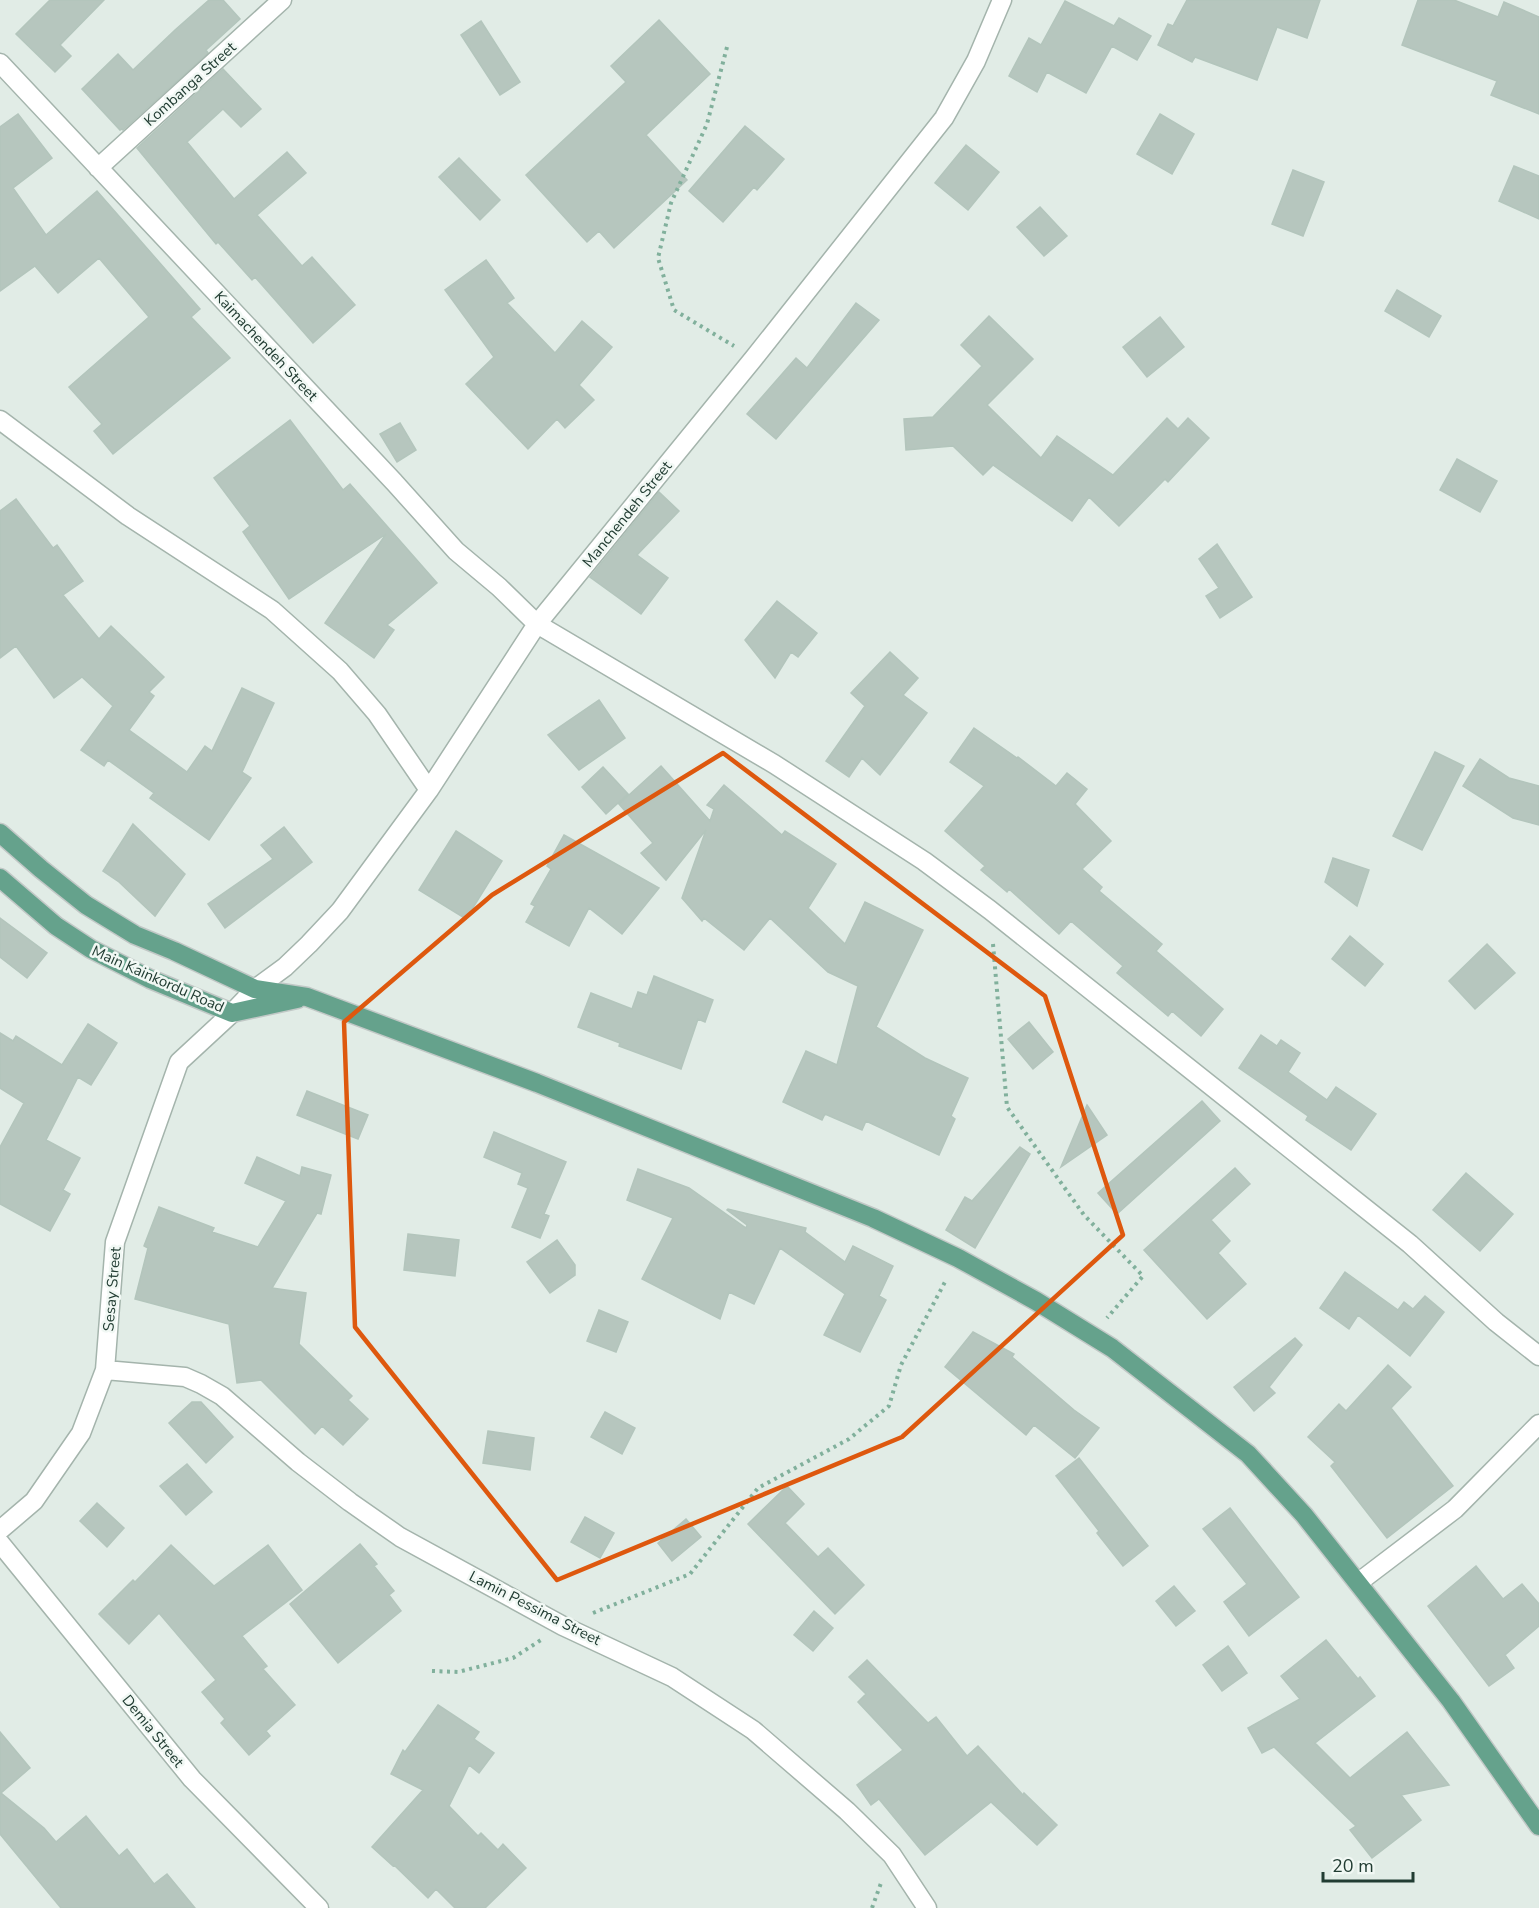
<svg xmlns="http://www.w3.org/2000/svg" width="1539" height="1908" font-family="'Nunito Sans',sans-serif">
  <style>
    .building { fill: #b6c6be; stroke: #b3c5bc; stroke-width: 1.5 }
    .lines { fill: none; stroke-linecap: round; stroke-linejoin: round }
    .minor-casing { stroke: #a4b4ac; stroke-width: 21 }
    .primary-casing { stroke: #c1c8c6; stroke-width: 21 }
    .path { stroke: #81b09c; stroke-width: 4; stroke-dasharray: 3 4.5; stroke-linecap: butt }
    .minor { stroke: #fff; stroke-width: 18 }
    .primary { stroke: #65a28c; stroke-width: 18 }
    .marked { fill: none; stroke: #de580e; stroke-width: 4.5; stroke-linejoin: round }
    .labels { text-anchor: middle; stroke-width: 5; stroke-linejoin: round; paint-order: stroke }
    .street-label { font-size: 15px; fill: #213c32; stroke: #f1f8f4 }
  </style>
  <rect width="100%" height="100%" fill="#e1ece6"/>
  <!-- building -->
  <path class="building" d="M 50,0 L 104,0 L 60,45 L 71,56 L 55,72 L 16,34 Z
    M 209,0 L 223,0 L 240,19 L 206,50 L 208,53 L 123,130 L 122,129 L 120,130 L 82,89 L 118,54 L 133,70 L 175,30 Z
    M 1187,0 L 1320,0 L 1307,38 L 1277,27 L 1257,80 L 1195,57 L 1192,62 L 1158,45 L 1168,24 L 1173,26 Z
    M 1418,0 L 1454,0 L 1498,17 L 1504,2 L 1539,17 L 1539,114 L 1491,95 L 1497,81 L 1402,45 Z
    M 1065,1 L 1114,26 L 1119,18 L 1151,36 L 1137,60 L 1112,46 L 1086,93 L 1047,72 L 1037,92 L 1009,76 L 1029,38 L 1041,45 Z
    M 659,20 L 710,74 L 646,135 L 687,180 L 614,248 L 599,231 L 587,242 L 526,175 L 626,82 L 611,66 Z
    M 481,21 L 520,82 L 500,95 L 461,35 Z
    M 223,69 L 261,109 L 241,127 L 223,109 L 187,142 L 234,199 L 287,152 L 306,173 L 257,215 L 302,266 L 312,257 L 355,305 L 313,343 L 255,277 L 252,280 L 218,242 L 216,244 L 137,148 Z
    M 18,114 L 52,158 L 13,188 L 46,235 L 97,191 L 200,309 L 191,317 L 230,358 L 113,454 L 94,431 L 102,424 L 69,387 L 149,317 L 99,258 L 58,293 L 35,266 L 0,291 L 0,127 Z
    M 1160,114 L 1194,134 L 1172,174 L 1137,154 Z
    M 745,126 L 784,159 L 757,190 L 754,187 L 723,222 L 689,191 Z
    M 966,145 L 999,172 L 968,210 L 935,183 Z
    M 459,158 L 500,200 L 480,220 L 439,177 Z
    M 1514,166 L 1539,176 L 1539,219 L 1499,201 Z
    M 1293,170 L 1324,182 L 1303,236 L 1272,224 Z
    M 1040,207 L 1067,236 L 1044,256 L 1017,227 Z
    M 486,260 L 514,298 L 507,303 L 555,353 L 582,321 L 612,347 L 579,385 L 594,400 L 565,428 L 557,419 L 528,449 L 466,384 L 494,357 L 445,290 Z
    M 1397,290 L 1441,316 L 1429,337 L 1385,311 Z
    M 856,303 L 879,320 L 776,439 L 747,414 L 796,358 L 807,368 Z
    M 989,316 L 1033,359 L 987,405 L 1041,458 L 1057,436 L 1113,475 L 1167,418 L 1178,429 L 1188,418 L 1209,438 L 1168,482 L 1165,479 L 1119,526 L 1089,497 L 1072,521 L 993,465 L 983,475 L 953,446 L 906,450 L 904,419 L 933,417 L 982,366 L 961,345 Z
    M 1160,317 L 1184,347 L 1147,377 L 1123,347 Z
    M 290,420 L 343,490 L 350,484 L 437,583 L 387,625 L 394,630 L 374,658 L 325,623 L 386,534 L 289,599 L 243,532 L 250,526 L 214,478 Z
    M 400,423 L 416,450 L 397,462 L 380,434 Z
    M 1457,459 L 1497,481 L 1480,512 L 1440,490 Z
    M 659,492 L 679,511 L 637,555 L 668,578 L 641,614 L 590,577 Z
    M 16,499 L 53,548 L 57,545 L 83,581 L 63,595 L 99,639 L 111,626 L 164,677 L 149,692 L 154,696 L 129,730 L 187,772 L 205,746 L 212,751 L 242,688 L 274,703 L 242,772 L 251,778 L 209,840 L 150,798 L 154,793 L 108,760 L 104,766 L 81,750 L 113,706 L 82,677 L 54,698 L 16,646 L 0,658 L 0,511 Z
    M 1217,544 L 1252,597 L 1220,618 L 1206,596 L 1219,588 L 1199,559 Z
    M 777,601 L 817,633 L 798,657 L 791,652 L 775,678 L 745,640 Z
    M 890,652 L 918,678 L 903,695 L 927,713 L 880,775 L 862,758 L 849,777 L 826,761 L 865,706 L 851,693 Z
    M 599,700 L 625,738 L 579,770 L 548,735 Z
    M 974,728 L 1017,758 L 1018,757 L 1056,786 L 1067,773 L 1087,789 L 1075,804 L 1111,841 L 1082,869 L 1102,887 L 1099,891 L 1162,944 L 1156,951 L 1223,1009 L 1201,1036 L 1172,1011 L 1168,1016 L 1117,973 L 1123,966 L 1071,921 L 1059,934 L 1009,889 L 1007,892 L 981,870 L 985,866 L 945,831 L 984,786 L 950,762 Z
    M 1435,752 L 1464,766 L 1422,850 L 1393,836 Z
    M 1480,759 L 1509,778 L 1539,786 L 1539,825 L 1513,818 L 1463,786 Z
    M 661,766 L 710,821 L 714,809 L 707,805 L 724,785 L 782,835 L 785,831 L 836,864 L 808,908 L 845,944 L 865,902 L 923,930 L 876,1027 L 925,1058 L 968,1078 L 951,1116 L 955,1119 L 939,1155 L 866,1121 L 862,1130 L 825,1114 L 822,1120 L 783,1102 L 806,1051 L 837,1065 L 858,986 L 828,972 L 770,918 L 744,950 L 704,918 L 702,921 L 682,898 L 706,830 L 666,880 L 641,853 L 653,843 L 619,804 Z
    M 603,767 L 628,794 L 606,814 L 582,787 Z
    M 133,824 L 185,874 L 155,916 L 119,882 L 103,871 Z
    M 284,827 L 312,862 L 225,928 L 208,904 L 273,859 L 261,845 Z
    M 456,831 L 502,861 L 466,919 L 419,890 Z
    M 564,835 L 659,888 L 622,934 L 589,908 L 569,946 L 526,922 L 535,906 L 531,904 L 551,869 L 547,866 Z
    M 1333,858 L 1369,870 L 1357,906 L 1325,882 Z
    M 0,918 L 47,953 L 27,978 L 0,957 Z
    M 1350,936 L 1383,964 L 1365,986 L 1332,959 Z
    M 1487,944 L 1515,973 L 1475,1009 L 1449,981 Z
    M 654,976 L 713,1000 L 705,1022 L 698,1019 L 681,1069 L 619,1046 L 620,1043 L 578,1027 L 591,993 L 632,1009 L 638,992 L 647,995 Z
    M 1029,1022 L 1053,1052 L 1033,1069 L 1008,1039 Z
    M 88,1024 L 117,1043 L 91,1085 L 78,1077 L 46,1140 L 80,1158 L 63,1190 L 70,1194 L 50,1231 L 0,1204 L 0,1147 L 24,1103 L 0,1088 L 0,1033 L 13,1041 L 16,1036 L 62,1065 Z
    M 1261,1035 L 1277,1046 L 1281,1040 L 1300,1053 L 1288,1072 L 1327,1100 L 1336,1087 L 1376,1114 L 1351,1150 L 1306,1120 L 1308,1116 L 1239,1068 Z
    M 307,1091 L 368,1115 L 358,1139 L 297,1115 Z
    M 1202,1101 L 1220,1121 L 1117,1214 L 1098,1193 Z
    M 1087,1105 L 1107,1135 L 1061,1167 Z
    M 494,1132 L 566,1162 L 544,1214 L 549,1216 L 540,1238 L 512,1227 L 528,1188 L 518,1184 L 522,1173 L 484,1157 Z
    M 1020,1147 L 1030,1154 L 975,1248 L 946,1230 L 965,1197 L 972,1201 Z
    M 257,1157 L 300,1176 L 302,1167 L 331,1175 L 321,1214 L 317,1213 L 272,1288 L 306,1293 L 299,1344 L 352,1396 L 348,1400 L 368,1419 L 343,1445 L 322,1426 L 315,1434 L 261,1380 L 237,1383 L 229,1324 L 135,1299 L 148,1248 L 144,1246 L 159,1207 L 214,1228 L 212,1232 L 258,1247 L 286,1201 L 245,1183 Z
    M 1235,1168 L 1250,1184 L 1211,1220 L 1230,1241 L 1218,1253 L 1246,1284 L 1207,1319 L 1144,1250 Z
    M 638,1169 L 689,1188 L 746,1228 L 747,1225 L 727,1210 L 728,1209 L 806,1228 L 805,1232 L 845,1262 L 853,1246 L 893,1266 L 879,1296 L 886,1300 L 860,1352 L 824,1335 L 845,1294 L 780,1248 L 754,1304 L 729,1292 L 720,1319 L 642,1279 L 673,1218 L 627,1200 Z
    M 1466,1173 L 1513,1214 L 1480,1251 L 1433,1210 Z
    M 408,1234 L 459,1240 L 455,1276 L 404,1270 Z
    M 557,1240 L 575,1265 L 575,1275 L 550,1293 L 527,1262 Z
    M 1345,1272 L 1398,1310 L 1404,1302 L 1413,1309 L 1425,1296 L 1444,1312 L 1410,1356 L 1358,1315 L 1349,1329 L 1320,1308 Z
    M 599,1310 L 628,1322 L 616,1352 L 587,1341 Z
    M 973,1332 L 1014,1354 L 1012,1357 L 1074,1410 L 1099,1428 L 1075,1458 L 1034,1425 L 1026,1435 L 945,1367 Z
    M 1295,1338 L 1302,1345 L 1269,1387 L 1275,1393 L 1254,1411 L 1234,1387 Z
    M 1388,1365 L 1411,1387 L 1391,1408 L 1453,1486 L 1387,1538 L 1331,1466 L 1335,1462 L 1308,1437 L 1339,1404 L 1346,1411 Z
    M 192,1402 L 201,1402 L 233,1437 L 206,1463 L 169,1423 Z
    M 605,1412 L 635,1428 L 622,1454 L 591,1437 Z
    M 488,1431 L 534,1438 L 530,1470 L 483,1463 Z
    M 1079,1458 L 1148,1546 L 1123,1566 L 1097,1533 L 1099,1531 L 1056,1476 Z
    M 187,1464 L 212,1492 L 186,1515 L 160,1486 Z
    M 787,1486 L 804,1504 L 785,1523 L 818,1557 L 828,1548 L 864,1585 L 835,1614 L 748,1524 Z
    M 97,1503 L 124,1528 L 107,1547 L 80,1521 Z
    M 1230,1508 L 1299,1597 L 1249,1636 L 1224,1602 L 1247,1584 L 1203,1529 Z
    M 585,1517 L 614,1533 L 600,1558 L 571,1542 Z
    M 686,1519 L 701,1537 L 672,1561 L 658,1543 Z
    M 360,1544 L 377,1564 L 374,1566 L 394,1591 L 389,1595 L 401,1611 L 338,1663 L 290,1604 Z
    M 171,1545 L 214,1586 L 268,1545 L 302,1590 L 242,1636 L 267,1666 L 263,1669 L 295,1705 L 266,1731 L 270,1736 L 249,1755 L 221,1723 L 225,1719 L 202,1692 L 216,1680 L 159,1613 L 129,1644 L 99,1614 L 133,1580 L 135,1582 Z
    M 1476,1566 L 1503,1599 L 1522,1584 L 1539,1604 L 1539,1626 L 1505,1655 L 1514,1668 L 1489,1686 L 1428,1606 Z
    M 1174,1586 L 1195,1611 L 1176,1626 L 1156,1601 Z
    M 814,1611 L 833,1628 L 813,1651 L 794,1635 Z
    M 1326,1640 L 1358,1679 L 1360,1677 L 1375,1696 L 1315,1743 L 1350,1778 L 1407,1732 L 1449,1785 L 1401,1795 L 1421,1820 L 1372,1858 L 1350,1830 L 1356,1826 L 1274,1747 L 1262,1753 L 1248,1728 L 1300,1699 L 1281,1676 Z
    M 1228,1646 L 1247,1673 L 1222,1691 L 1203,1665 Z
    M 867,1660 L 928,1723 L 936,1717 L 967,1756 L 978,1746 L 1023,1795 L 1024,1793 L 1057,1825 L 1037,1845 L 991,1802 L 925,1855 L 879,1799 L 871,1805 L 857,1785 L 903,1750 L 858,1702 L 866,1694 L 849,1677 Z
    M 438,1705 L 479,1732 L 474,1739 L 494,1753 L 479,1773 L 469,1765 L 449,1806 L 478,1836 L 481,1833 L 498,1850 L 503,1844 L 526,1868 L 485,1908 L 455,1908 L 436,1889 L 428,1898 L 394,1865 L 393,1866 L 372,1847 L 423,1790 L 391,1774 L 403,1750 L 405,1752 Z
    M 0,1732 L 30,1768 L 1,1793 L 44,1828 L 56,1842 L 86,1816 L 119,1856 L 127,1849 L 154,1884 L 167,1874 L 195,1908 L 61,1908 L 0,1834 Z"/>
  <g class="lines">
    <!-- minor casing -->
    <g class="minor-casing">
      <path id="minor" d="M 0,63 L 394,482 L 456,551 L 499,587 L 537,624 L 774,764 L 924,861 L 990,910 L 1410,1244 L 1496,1322 L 1539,1356
        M 98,168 L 282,0
        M 0,420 L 128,516 L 272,610 L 340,671 L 377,714 L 429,790
        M 105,1370 L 185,1377 L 201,1384 L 222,1396 L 298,1462 L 350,1502 L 400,1537 L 563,1626 L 672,1677 L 753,1730 L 847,1811 L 892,1855 L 927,1908
        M 0,1530 L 34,1501 L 81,1433 L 105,1370 L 115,1242 L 179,1062 L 232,1013 L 255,989 L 285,967 L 309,944 L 340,911 L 429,790 L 537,624 L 754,358 L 944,118 L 976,61 L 1002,0
        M 0,1543 L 192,1779 L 319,1908
        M 1359,1582 L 1455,1509 L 1539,1424"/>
    </g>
    <!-- primary casing -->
    <g class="primary-casing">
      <path id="primary" d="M 0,833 L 41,869 L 86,905 L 135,935 L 174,951 L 255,989 L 307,997 L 537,1083 L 873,1218 L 958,1258 L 1036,1301 L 1112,1348 L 1248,1454 L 1304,1515 L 1451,1701 L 1539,1826
        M 0,878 L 56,926 L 91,949 L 150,979 L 232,1013 L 297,999"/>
    </g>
    <!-- path -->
    <path class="path" d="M 727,47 L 707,124 L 671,203 L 658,258 L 674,310 L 734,346
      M 993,944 L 1007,1107 L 1084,1215 L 1143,1276 L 1107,1318
      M 593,1613 L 690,1574 L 758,1488 L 849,1439 L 889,1406 L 901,1365 L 946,1280
      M 432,1671 L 458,1672 L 513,1658 L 541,1640
      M 872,1908 L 881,1883"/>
    <!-- minor -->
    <use href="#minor" class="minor"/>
    <!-- primary -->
    <use href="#primary" class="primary"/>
  </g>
  <!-- marked area -->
  <path class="marked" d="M 723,753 L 1045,996 L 1123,1235 L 902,1437 L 557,1580 L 355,1327 L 344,1022 L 492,895 Z"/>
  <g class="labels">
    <!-- street labels -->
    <g class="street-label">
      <text transform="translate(190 84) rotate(-42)" y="5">Kombanga Street</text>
      <text transform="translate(266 346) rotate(47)" y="5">Kaimachendeh Street</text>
      <text transform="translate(627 514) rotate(-51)" y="5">Manchendeh Street</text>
      <text transform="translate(158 979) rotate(24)" y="5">Main Kainkordu Road</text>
      <text transform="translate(112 1289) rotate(-85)" y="5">Sesay Street</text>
      <text transform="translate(535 1608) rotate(27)" y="5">Lamin Pessima Street</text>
      <text transform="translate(153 1731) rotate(51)" y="5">Demia Street</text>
    </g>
  </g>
  <!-- scale -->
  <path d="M1323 1872v9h90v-9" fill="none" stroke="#213c32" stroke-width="3"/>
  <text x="1332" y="1872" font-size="18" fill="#213c32" stroke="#f1f8f4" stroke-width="4.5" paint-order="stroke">20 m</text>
</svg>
